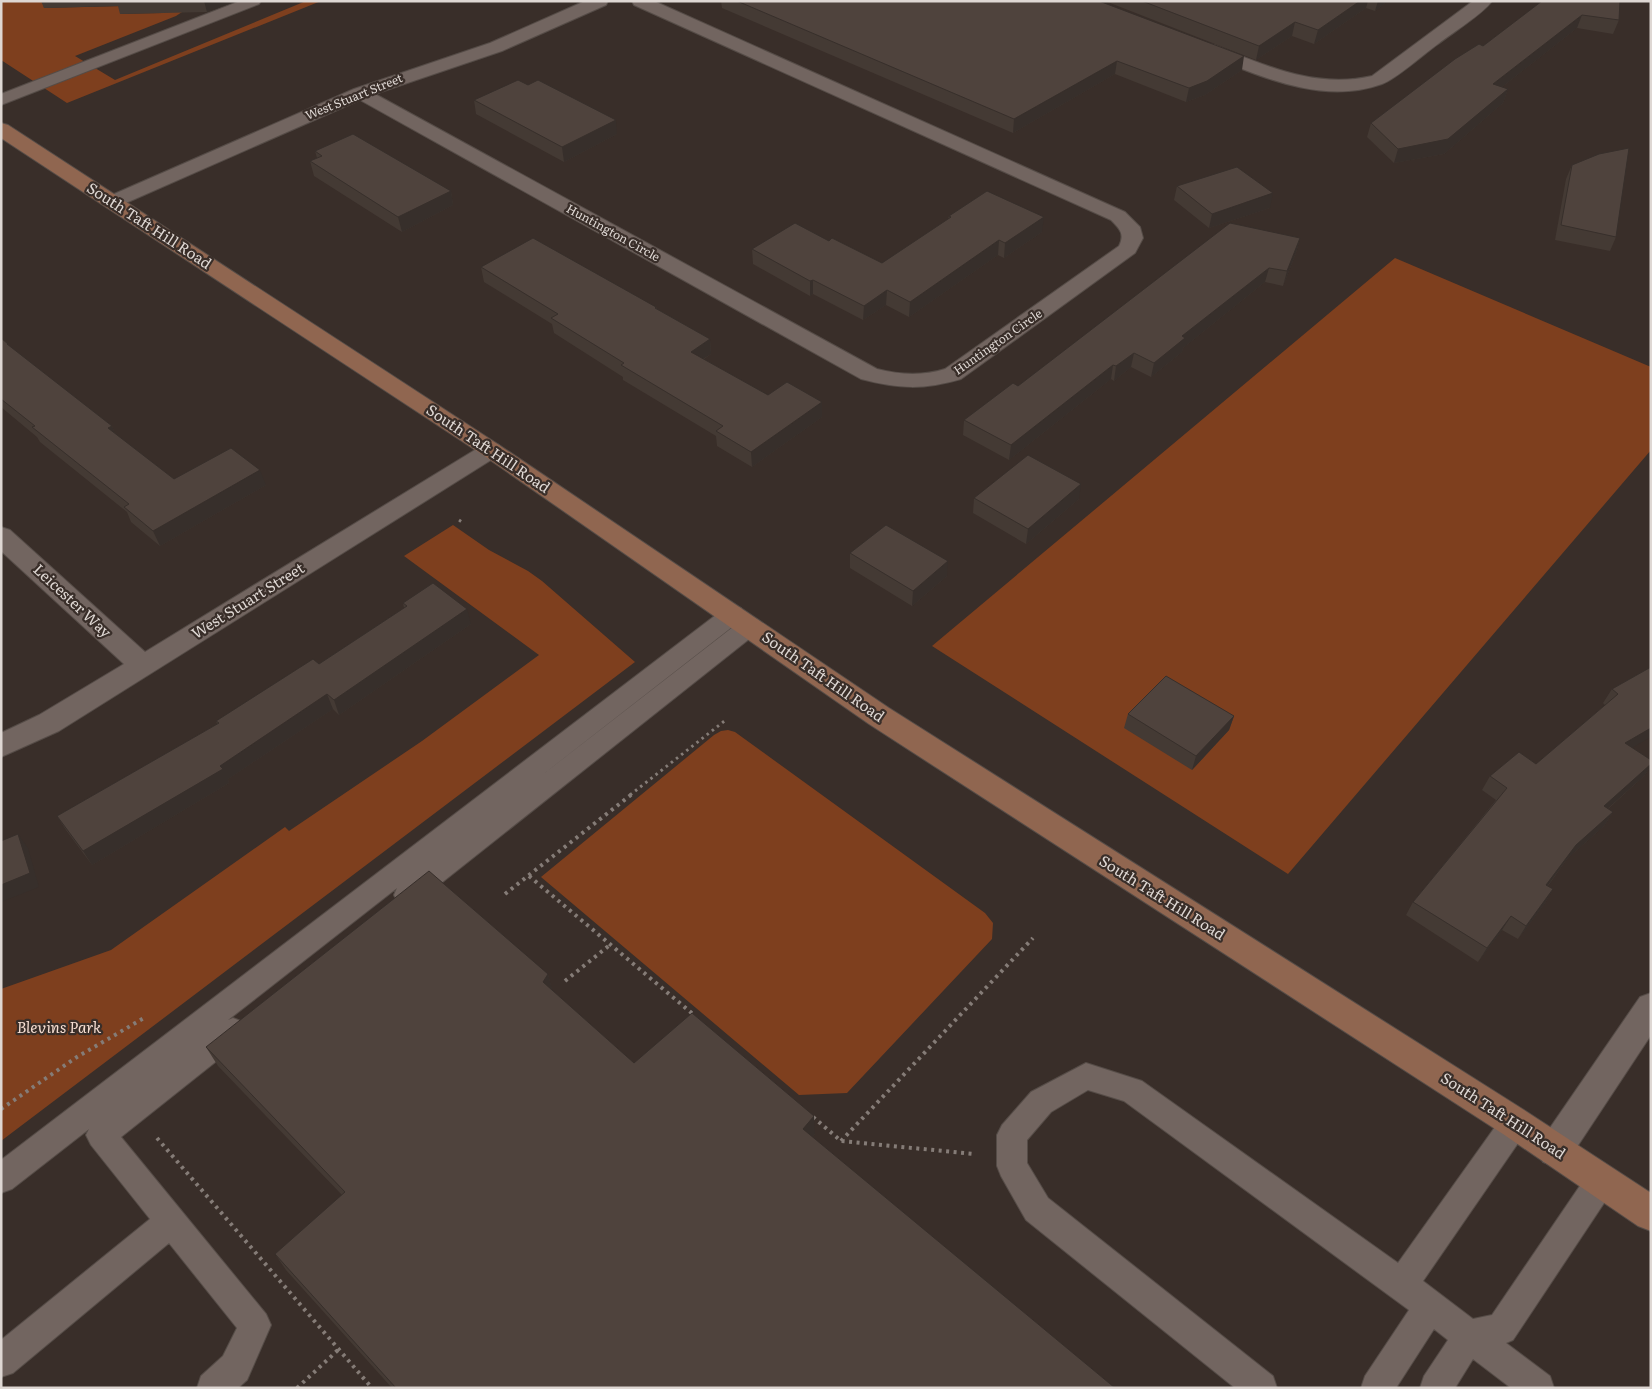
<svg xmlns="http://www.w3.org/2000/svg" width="1652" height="1389" font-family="Literata,serif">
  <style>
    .green { fill: #7e3f1e }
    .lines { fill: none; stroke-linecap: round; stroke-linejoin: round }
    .service-casing { stroke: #554c47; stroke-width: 2 }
    .minor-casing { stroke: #554c47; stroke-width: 2 }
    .secondary-casing { stroke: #554c47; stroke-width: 2 }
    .path-far1 { stroke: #857c77; stroke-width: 3; stroke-dasharray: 2.5 4; stroke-linecap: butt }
    .path { stroke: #857c77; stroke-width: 4; stroke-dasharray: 3 4.5; stroke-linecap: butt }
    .service { fill: #726560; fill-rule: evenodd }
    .minor { fill: #726560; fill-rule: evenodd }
    .secondary { fill: #906650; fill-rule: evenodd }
    .wall { fill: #443a34 }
    .shaded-wall { fill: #372f2b }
    .building { fill: #4f433d; stroke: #372f2b }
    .labels { text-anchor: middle; stroke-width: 4.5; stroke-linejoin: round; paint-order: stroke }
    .far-street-label { font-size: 12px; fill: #ded7d3; stroke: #392e29 }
    .street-label { font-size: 15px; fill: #ded7d3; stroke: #392e29 }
    .park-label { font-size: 15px; font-style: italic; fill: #f6ded2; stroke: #392e29 }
  </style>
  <rect width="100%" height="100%" fill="#392e29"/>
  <!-- green -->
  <path class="green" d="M 1,1 L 43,1 L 44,8 L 125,6 L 121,14 L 162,13 L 168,1 L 197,2 L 176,16 L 75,56 L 115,80 L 306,1 L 321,1 L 67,103 L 1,60 Z
    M 1395,258 L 1651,367 L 1651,450 L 1288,874 L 932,646 Z
    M 453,525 L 489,550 L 528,571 L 542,581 L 635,662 L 1,1141 L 1,989 L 111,950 L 285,827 L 289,831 L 422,741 L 539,655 L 404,556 Z
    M 728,730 L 735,732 L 985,913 L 993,923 L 992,939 L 847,1093 L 799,1095 L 541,877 L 714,735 L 721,731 Z"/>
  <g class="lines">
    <!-- service casing -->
    <g class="service-casing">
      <path id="service" d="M 240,1 L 261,1 L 259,4 L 1,105 L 1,94 Z
        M 733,606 L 741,608 L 744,614 L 741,620 L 537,779 L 742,620 L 750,618 L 758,620 L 761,626 L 758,632 L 416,903 L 407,906 L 398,903 L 394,895 L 397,888 L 228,1020 L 233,1018 L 243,1022 L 247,1031 L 243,1040 L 121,1137 L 266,1314 L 271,1325 L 247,1380 L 238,1388 L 197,1388 L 201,1376 L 223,1356 L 237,1328 L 169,1243 L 13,1373 L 1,1377 L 1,1340 L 150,1219 L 91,1145 L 86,1135 L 89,1129 L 12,1189 L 1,1193 L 1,1160 L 725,608 Z
        M 1086,1063 L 1142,1081 L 1398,1263 L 1505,1113 L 1515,1109 L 1525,1113 L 1530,1123 L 1525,1133 L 1423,1281 L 1473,1319 L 1492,1315 L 1590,1171 L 1601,1166 L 1612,1171 L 1616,1181 L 1612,1191 L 1513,1340 L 1506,1343 L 1550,1376 L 1554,1388 L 1511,1388 L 1473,1359 L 1455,1388 L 1420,1388 L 1424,1376 L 1448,1340 L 1434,1329 L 1396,1388 L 1361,1388 L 1365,1376 L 1409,1310 L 1124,1101 L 1088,1090 L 1051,1112 L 1027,1140 L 1027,1163 L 1048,1198 L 1273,1376 L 1277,1388 L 1235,1388 L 1026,1220 L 1001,1176 L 997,1166 L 997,1135 L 1002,1125 L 1031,1092 Z"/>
    </g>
    <!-- minor casing -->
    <g class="minor-casing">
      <path id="minor" d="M 585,1 L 608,1 L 606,5 L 502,51 L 375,94 L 877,369 C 900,375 923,376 945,369 L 1119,246 C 1125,234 1120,229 1111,220 L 634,5 L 632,1 L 654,1 L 1125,212 L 1140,227 L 1143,238 L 1135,253 L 961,379 C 924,390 899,389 861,379 L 360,100 L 119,206 L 112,208 L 105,206 L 102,202 L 105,198 L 354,89 L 490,43 Z
        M 1473,1 L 1492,1 C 1483,14 1452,33 1438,44 C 1425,53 1395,80 1382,84 C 1321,106 1258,75 1202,53 L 1199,49 L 1202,45 L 1208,44 L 1214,45 C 1266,66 1316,89 1372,76 Z
        M 491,442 L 499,445 L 503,450 L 499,455 L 59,731 L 1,757 L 1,733 L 39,715 L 124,664 L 1,551 L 1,527 L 10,530 L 145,652 L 483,445 Z
        M 1651,993 L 1651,1035 L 1567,1162 L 1555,1166 L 1543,1162 L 1538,1150 L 1543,1138 L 1640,997 Z"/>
    </g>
    <!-- secondary casing -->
    <g class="secondary-casing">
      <path id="secondary" d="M 1,123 L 8,125 L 499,445 L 889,708 L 1527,1112 L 1651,1193 L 1651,1231 L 1638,1226 L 1503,1134 L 869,724 L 483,455 L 1,138 Z"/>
    </g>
    <!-- path-far1 -->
    <path class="path-far1" d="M 459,520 L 462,522
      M 630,795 L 727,719"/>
    <!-- path -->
    <path class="path" d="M 529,876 L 694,1015
      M 505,894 L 632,794
      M 565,981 L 611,944
      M 1,1109 L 77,1057 L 144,1018
      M 813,1117 L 841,1141 L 974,1154
      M 157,1138 L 372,1388
      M 841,1141 L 1033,938
      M 297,1388 L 338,1350"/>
    <!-- service -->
    <use href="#service" class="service"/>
    <!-- minor -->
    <use href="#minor" class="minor"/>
    <!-- secondary -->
    <use href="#secondary" class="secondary"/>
  </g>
  <!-- wall -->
  <path class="wall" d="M 41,1 L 237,1 L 207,12 L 120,14 L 118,6 L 44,8 Z
    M 721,1 L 1099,1 L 1242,70 L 1205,95 L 1186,102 L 1115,74 L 1013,133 L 722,8 Z
    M 1105,1 L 1388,1 L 1375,11 L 1366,8 L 1314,44 L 1292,36 L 1256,60 Z
    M 1542,1 L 1619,20 L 1613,34 L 1577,28 L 1502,87 L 1508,89 L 1503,103 L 1444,154 L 1394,163 L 1367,137 L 1371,123 L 1483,46 Z
    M 474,100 L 617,134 L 564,162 L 476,114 Z
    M 315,151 L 451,191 L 453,205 L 402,232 L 314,176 L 310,161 L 317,158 Z
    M 1572,165 L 1616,237 L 1610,251 L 1555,240 L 1566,179 Z
    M 1177,186 L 1270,208 L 1209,228 L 1174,200 Z
    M 949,216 L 1042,232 L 1004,258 L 998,255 L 909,317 L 886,305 L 863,320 L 813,294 L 810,296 L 753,264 L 752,249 L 882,263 L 948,219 Z
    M 1300,238 L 1296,253 L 1283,286 L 1265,282 L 1183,348 L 1182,352 L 1151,377 L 1131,367 L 1114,381 L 1111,379 L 1009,460 L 963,435 L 964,420 L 1018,386 Z
    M 481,267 L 656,307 L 657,309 L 710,339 L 711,354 L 704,359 L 768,395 L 822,402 L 822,417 L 752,467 L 717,446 L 716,436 L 623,380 L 623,377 L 554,333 L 552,324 L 484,282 Z
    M 1,338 L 8,344 L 10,347 L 112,426 L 115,434 L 174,479 L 266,485 L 160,546 L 131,522 L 127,512 L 40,442 L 37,437 L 1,407 Z
    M 974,498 L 1079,499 L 1026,544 L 973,513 Z
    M 850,553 L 947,576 L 912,606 L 850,568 Z
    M 403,603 L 471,624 L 339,715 L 333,709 L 228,779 L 229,783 L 92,865 L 66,830 L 57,816 L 217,724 L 216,721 L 319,664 L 404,608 Z
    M 1651,667 L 1632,748 L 1651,760 L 1651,766 L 1644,776 L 1608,809 L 1613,812 L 1604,826 L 1567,859 L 1548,886 L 1553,889 L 1545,903 L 1518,939 L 1502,930 L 1478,962 L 1406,915 L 1413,902 L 1496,800 L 1482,790 L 1490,776 L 1536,764 L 1605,705 L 1603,703 L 1612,689 Z
    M 1128,714 L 1234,716 L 1229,730 L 1192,770 L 1124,728 Z
    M 548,974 L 552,990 L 634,1063 L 815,1134 L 812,1137 L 1115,1388 L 392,1388 L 286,1270 L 275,1254 L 342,1195 L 218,1066 L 206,1047 Z"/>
  <!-- shaded-wall -->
  <path class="shaded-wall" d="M 204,1 L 237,1 L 207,12 Z
    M 1360,1 L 1368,1 L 1366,8 L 1314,44 L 1318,30 Z
    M 1378,1 L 1388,1 L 1375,11 Z
    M 1582,15 L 1577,28 L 1488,98 L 1493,84 Z
    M 1295,22 L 1292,36 L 1256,60 L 1259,46 Z
    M 1244,56 L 1242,70 L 1205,95 L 1186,102 L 1189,88 Z
    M 1117,61 L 1115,74 L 1013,133 L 1014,119 Z
    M 1508,89 L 1503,103 L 1444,154 L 1394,163 L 1398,149 Z
    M 616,120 L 617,134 L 564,162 L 562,147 Z
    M 451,191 L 453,205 L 402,232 L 398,217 Z
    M 1273,193 L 1270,208 L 1209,228 L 1212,214 Z
    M 1044,217 L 1042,232 L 1004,258 L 1005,243 Z
    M 1300,238 L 1296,253 L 1283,286 L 1287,271 Z
    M 999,240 L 998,255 L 909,317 L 910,302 Z
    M 1269,268 L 1265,282 L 1183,348 L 1182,352 L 1151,377 L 1154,363 L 1182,336 Z
    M 813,280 L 813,294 L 810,296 L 810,281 Z
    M 887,290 L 886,305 L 863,320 L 864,306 Z
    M 710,339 L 711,354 L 692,366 L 691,352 Z
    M 1134,353 L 1131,367 L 1114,381 L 1116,366 Z
    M 1113,365 L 1111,379 L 1009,460 L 1011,445 Z
    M 822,402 L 822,417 L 752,467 L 751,452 Z
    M 112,426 L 118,441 L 108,428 Z
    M 260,470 L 266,485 L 160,546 L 153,531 Z
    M 1081,484 L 1079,499 L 1026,544 L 1028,529 Z
    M 948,561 L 947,576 L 912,606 L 913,591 Z
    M 467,609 L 471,624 L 339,715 L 334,700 Z
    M 327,694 L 333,709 L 228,779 L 229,783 L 92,865 L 83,851 L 220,766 Z
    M 1234,716 L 1229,730 L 1192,770 L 1196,756 Z
    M 1651,728 L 1651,737 L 1616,757 L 1625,743 Z
    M 1651,764 L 1651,766 L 1644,776 L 1595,820 L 1604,806 Z
    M 1613,812 L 1604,826 L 1567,859 L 1538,899 L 1546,885 L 1576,845 Z
    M 18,834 L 28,848 L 39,887 L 1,902 L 1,885 Z
    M 1553,889 L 1545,903 L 1518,939 L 1526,926 Z
    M 1511,916 L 1502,930 L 1478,962 L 1487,948 Z
    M 548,974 L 553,993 L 543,982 Z
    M 814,1116 L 815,1134 L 804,1147 L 803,1129 Z"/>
  <!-- building -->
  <path class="building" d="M 737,1 L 1099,1 L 1244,56 L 1207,81 L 1189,88 L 1117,61 L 1014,119 Z
    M 1142,1 L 1360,1 L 1318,30 L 1295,22 L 1259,46 Z
    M 1542,1 L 1620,1 L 1619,20 L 1582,15 L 1493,84 L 1508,89 L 1448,139 L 1398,149 L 1371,123 L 1455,59 L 1479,44 L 1483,46 Z
    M 518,80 L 528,85 L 538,80 L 616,120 L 562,147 L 474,100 Z
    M 353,134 L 451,191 L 398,217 L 310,161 L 322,156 L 315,151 Z
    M 1629,148 L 1616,237 L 1561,225 L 1572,165 L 1599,154 Z
    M 1237,167 L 1273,193 L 1212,214 L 1177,186 Z
    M 987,191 L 1044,217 L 1005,243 L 999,240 L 910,302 L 887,290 L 864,306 L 813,280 L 810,281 L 752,249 L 795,223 L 829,241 L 832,238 L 882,263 L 951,217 L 949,216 Z
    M 1230,223 L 1300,238 L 1287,271 L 1269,268 L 1182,336 L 1185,338 L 1154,363 L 1134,353 L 1116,366 L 1113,365 L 1011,445 L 964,420 L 1013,383 L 1018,386 Z
    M 533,238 L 656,307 L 655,308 L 710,339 L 691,352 L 768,395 L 787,382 L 822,402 L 751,452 L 716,431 L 723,426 L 621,365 L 624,363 L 551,318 L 558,314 L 481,267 Z
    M 1,338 L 8,344 L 7,344 L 112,426 L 108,428 L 174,479 L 231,448 L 260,470 L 153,531 L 124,507 L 129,504 L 32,427 L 35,426 L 1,399 Z
    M 1028,455 L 1081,484 L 1028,529 L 974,498 Z
    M 886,525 L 948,561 L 913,591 L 850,553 Z
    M 433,583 L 467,609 L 334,700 L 327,694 L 220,766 L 223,769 L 83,851 L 57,816 L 219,723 L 216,721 L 313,659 L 319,664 L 407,606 L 403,603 Z
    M 1651,667 L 1651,728 L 1625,743 L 1651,760 L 1651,764 L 1604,806 L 1613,812 L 1576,845 L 1546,885 L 1553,889 L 1526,926 L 1511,916 L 1487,948 L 1413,902 L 1507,788 L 1490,776 L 1519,752 L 1536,764 L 1618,694 L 1612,689 Z
    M 1166,676 L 1234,716 L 1196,756 L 1128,714 Z
    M 18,834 L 30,873 L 1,885 L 1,841 Z
    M 429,871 L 548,974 L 543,982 L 634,1063 L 692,1013 L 814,1116 L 803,1129 L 1115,1388 L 396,1388 L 275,1254 L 345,1192 L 206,1047 Z"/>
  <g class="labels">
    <!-- far-street labels -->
    <g class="far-street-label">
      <text transform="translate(354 97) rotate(-22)" y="4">West Stuart Street</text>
      <text transform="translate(613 233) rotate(29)" y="4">Huntington Circle</text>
      <text transform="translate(998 342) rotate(-35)" y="4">Huntington Circle</text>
    </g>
    <!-- street labels -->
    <g class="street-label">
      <text transform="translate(149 226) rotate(33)" y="5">South Taft Hill Road</text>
      <text transform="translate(488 449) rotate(34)" y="5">South Taft Hill Road</text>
      <text transform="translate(72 601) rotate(43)" y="5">Leicester Way</text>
      <text transform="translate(248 601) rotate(-32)" y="5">West Stuart Street</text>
      <text transform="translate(823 677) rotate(35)" y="5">South Taft Hill Road</text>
      <text transform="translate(1162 898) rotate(32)" y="5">South Taft Hill Road</text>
      <text transform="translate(1503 1116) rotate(33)" y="5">South Taft Hill Road</text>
    </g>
    <!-- park labels -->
    <g class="park-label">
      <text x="59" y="1033">Blevins Park</text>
    </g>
  </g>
  <!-- border -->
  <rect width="1652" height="1389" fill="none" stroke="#ded7d3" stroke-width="5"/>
</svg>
